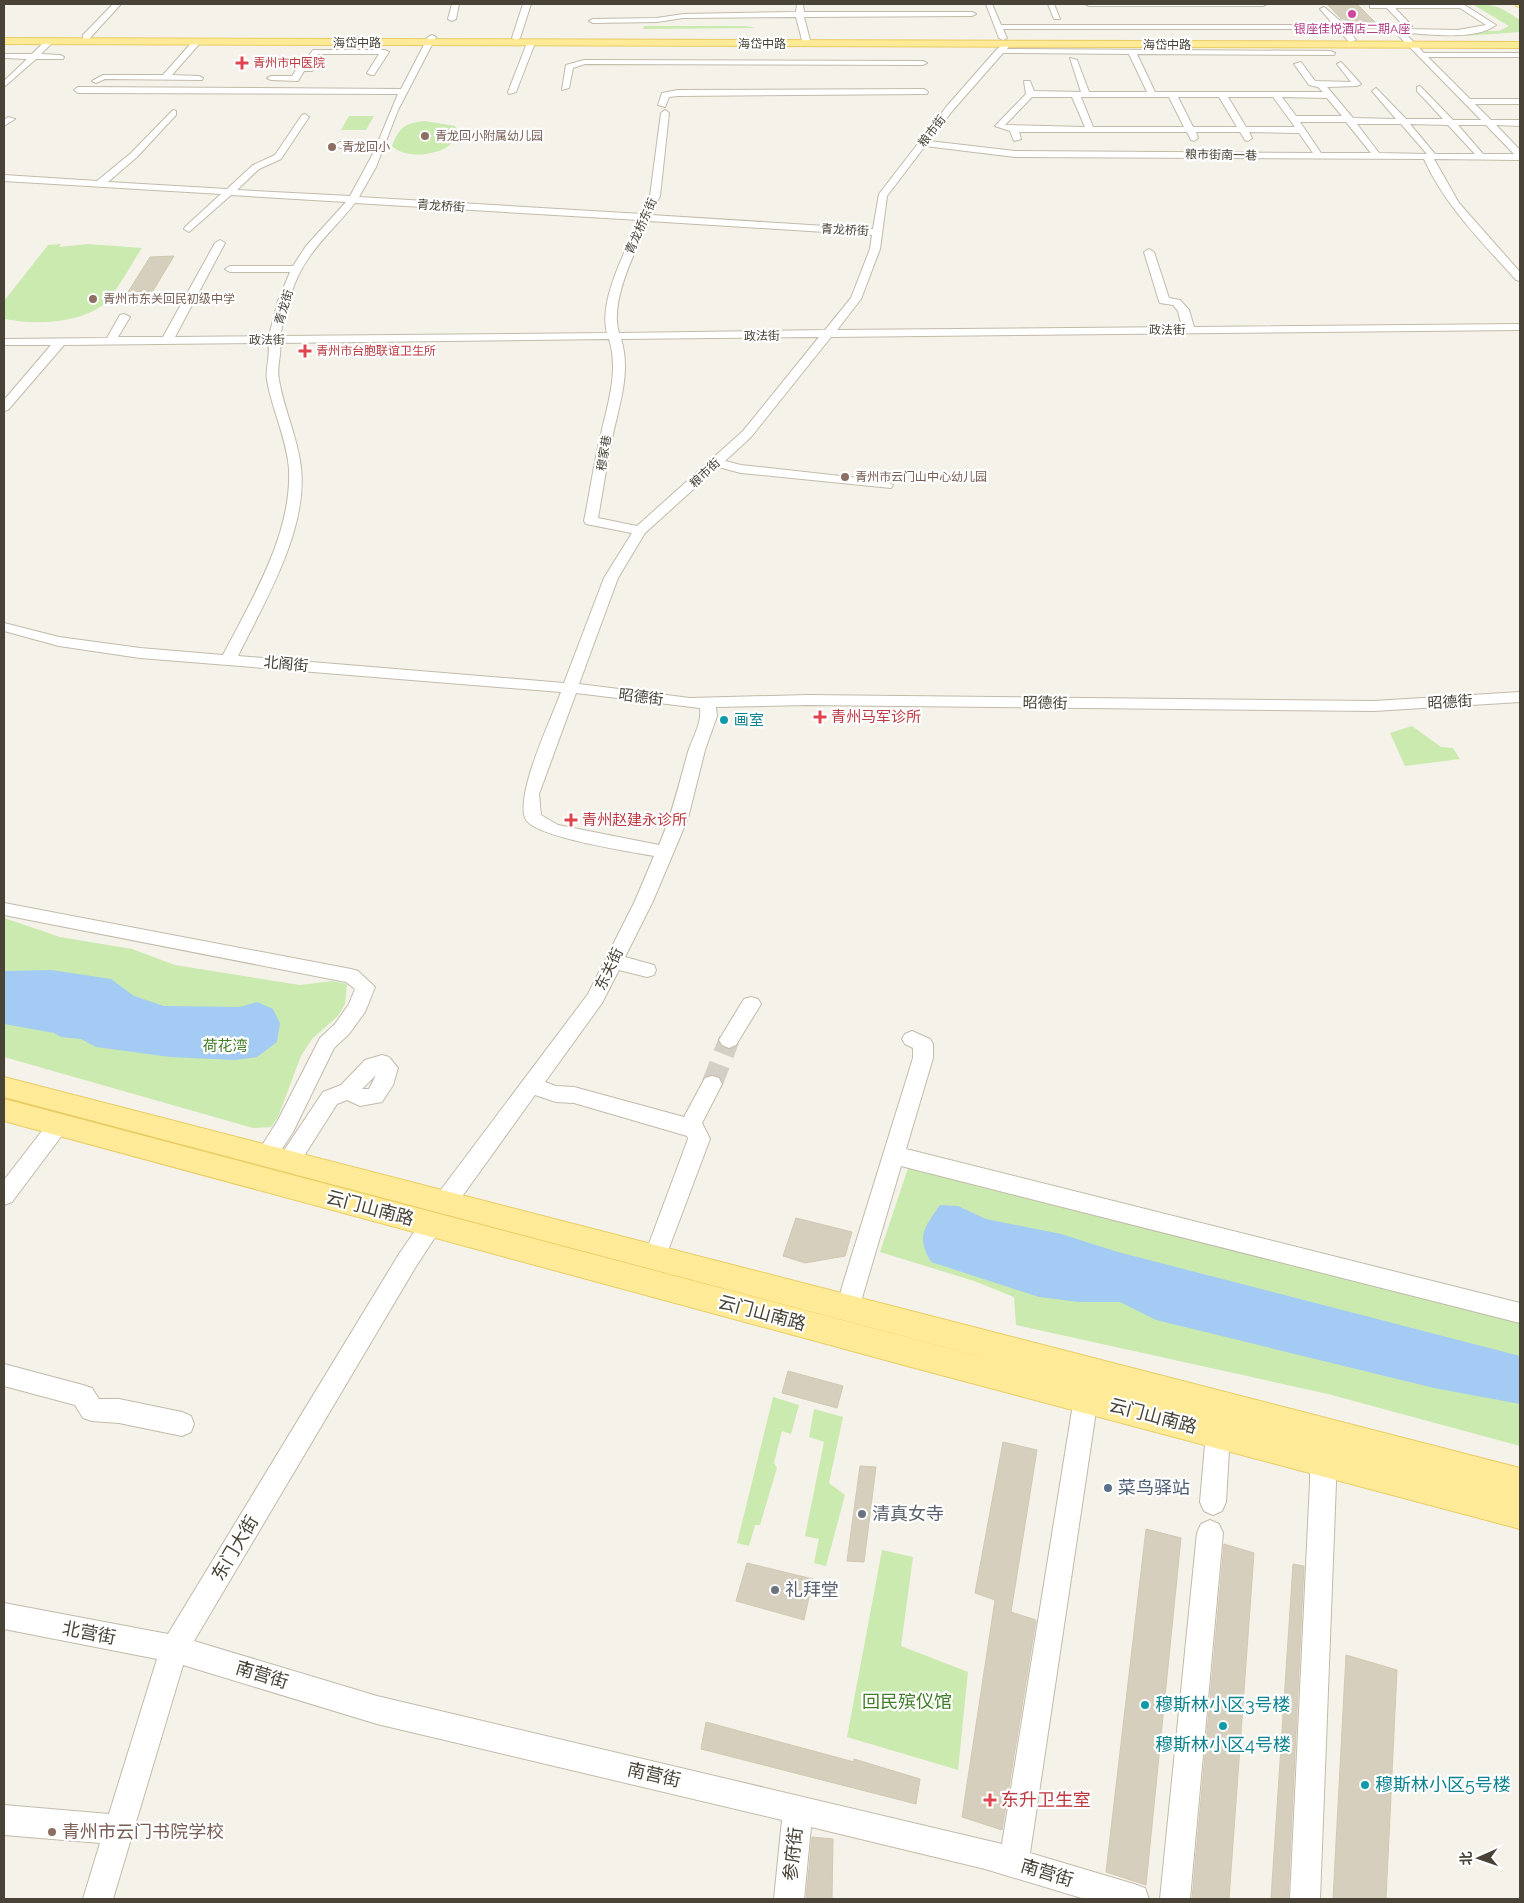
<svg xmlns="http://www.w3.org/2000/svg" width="1524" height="1903" font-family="Raleway,'Noto Sans SC',sans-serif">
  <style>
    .green { fill: #cbeab0 }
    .water { fill: #a4cbf3 }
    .building { fill: #d7cfbe; stroke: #d2c8b1 }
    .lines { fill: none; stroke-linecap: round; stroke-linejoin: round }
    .minor-tunnel { stroke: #d3cfc5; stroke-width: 21; stroke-dasharray: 21 11; stroke-linecap: butt }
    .minor-casing { stroke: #c1bbab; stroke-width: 2 }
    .major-casing { stroke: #e8cc64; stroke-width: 2 }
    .minor { fill: #fff; fill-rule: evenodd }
    .major { fill: #ffeb97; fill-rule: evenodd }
    .hotel-dot { fill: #d1479c; stroke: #fff; stroke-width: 2 }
    .health-dot { fill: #e0444e; stroke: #fff; stroke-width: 2 }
    .education-dot { fill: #8d6e63; stroke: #fff; stroke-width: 2 }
    .culture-dot { fill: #0f9aa8; stroke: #fff; stroke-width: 2 }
    .service-dot { fill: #5c6f8a; stroke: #fff; stroke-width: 2 }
    .worship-dot { fill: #6b7280; stroke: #fff; stroke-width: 2 }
    .labels { text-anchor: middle; stroke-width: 4.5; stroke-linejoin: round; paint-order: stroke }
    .far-hotel-label { font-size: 12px; fill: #b23c85; stroke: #fff }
    .far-street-label { font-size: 12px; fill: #494337; stroke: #fff }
    .far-health-label { font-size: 12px; fill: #be3a42; stroke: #fff; text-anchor: start }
    .far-education-label { font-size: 12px; fill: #785e54; stroke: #fff; text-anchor: start }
    .street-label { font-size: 15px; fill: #494337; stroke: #fff }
    .health-label { font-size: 15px; fill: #be3a42; stroke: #fff; text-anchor: start }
    .culture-label { font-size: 15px; fill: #0d838f; stroke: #fff; text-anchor: start }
    .park-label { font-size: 15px; fill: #407d27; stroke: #fff }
    .near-street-label { font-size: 18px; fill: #494337; stroke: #fff }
    .near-service-label { font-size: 18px; fill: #4e5e75; stroke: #fff; text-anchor: start }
    .near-worship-label { font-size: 18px; fill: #5b616d; stroke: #fff; text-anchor: start }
    .near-park-label { font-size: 18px; fill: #407d27; stroke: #fff }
    .near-culture-label { font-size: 18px; fill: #0d838f; stroke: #fff; text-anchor: start }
    .near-health-label { font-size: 18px; fill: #be3a42; stroke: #fff; text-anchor: start }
    .near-education-label { font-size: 18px; fill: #785e54; stroke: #fff; text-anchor: start }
  </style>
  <rect width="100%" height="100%" fill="#f5f2e9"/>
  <!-- green -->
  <path class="green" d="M 1472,4 C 1495,4 1501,7 1520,20 L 1520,32 L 1465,36 L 1467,31 L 1499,31 L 1509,26 Z
    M 644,26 L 745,26 L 757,28 L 643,29 Z
    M 349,116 L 374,116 L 366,130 L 341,130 Z
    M 425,121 L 455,126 L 457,129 L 450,145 C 436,156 404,159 392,146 C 400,126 404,124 425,121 Z
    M 61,244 L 59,247 L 88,244 L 142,248 C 133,261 114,297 103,305 C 77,324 35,325 5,319 L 4,301 L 48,245 Z
    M 1412,726 L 1441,747 L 1453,748 L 1460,759 L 1405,766 L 1390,733 Z
    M 4,918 L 60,937 L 132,949 L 175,965 L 300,985 L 332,981 L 347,984 L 345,1004 L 338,1016 L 312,1039 L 301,1056 L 278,1117 L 271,1127 L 253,1128 L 4,1057 Z
    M 908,1168 L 1520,1323 L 1520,1446 L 1328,1394 L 1016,1325 L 1014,1297 L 974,1281 L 880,1252 Z
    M 773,1397 L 799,1405 L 791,1434 L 782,1431 L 774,1463 L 777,1468 L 760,1525 L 755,1525 L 749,1546 L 737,1543 Z
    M 814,1409 L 843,1417 L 829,1483 L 845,1495 L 826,1566 L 814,1563 L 819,1539 L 805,1536 L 824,1442 L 809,1437 Z
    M 882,1550 L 913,1557 L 901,1646 L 968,1672 L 958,1770 L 847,1737 Z"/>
  <!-- water -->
  <path class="water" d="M 51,970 L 111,979 L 134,996 L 164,1006 L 240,1007 L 257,1002 L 273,1009 L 280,1023 L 277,1042 L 257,1057 L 235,1060 L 170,1057 L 96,1047 L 81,1039 L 61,1037 L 54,1033 L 4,1024 L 4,971 Z
    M 940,1205 L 958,1206 L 986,1219 L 1061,1234 L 1118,1252 L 1520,1356 L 1520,1404 L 1434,1388 L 1156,1320 L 1120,1302 L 1079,1302 L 1039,1297 L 931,1262 C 916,1236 924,1228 940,1205 Z"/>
  <!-- building -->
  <path class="building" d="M 1327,4 L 1357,4 L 1381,28 L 1350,28 Z
    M 174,256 L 153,291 L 128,292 L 150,257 Z
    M 796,1218 L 852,1232 L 845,1256 L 805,1263 L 783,1256 Z
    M 788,1371 L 843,1386 L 837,1408 L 782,1393 Z
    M 1003,1442 L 1037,1450 L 1011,1612 L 1036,1620 L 1002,1830 L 962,1817 L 995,1600 L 975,1593 Z
    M 860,1466 L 876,1467 L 864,1562 L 847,1561 Z
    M 1146,1529 L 1181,1538 L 1146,1885 L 1106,1872 Z
    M 1224,1544 L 1254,1553 L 1229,1899 L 1192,1899 Z
    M 747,1563 L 813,1579 L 804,1620 L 736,1601 Z
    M 1293,1564 L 1304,1566 L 1288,1899 L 1271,1899 Z
    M 1346,1655 L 1397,1670 L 1386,1899 L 1333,1899 Z
    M 706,1722 L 854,1762 L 854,1759 L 920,1779 L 916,1804 L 701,1749 Z
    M 812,1837 L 833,1839 L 832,1899 L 806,1899 Z"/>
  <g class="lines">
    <!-- minor-tunnel -->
    <path class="minor-tunnel" d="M 712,1084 L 729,1040"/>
    <!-- minor casing -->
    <g class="minor-casing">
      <path id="minor" d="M 113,4 L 121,4 L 89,39 L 83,39 L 83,35 Z
        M 452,4 L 459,4 L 456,19 L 452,21 L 448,19 Z
        M 523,4 L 531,4 L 520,38 L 516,40 L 512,38 Z
        M 797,4 L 803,4 L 804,12 L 972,12 L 976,14 L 972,16 L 804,17 L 811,44 L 807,46 L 803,44 L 796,17 L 683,18 L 657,22 L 593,23 L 589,21 L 593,19 L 657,18 L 683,14 L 796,12 Z
        M 986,4 L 992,4 L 1001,25 L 1334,25 L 1320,9 L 1324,7 L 1345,25 L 1356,40 L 1349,42 L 1338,29 L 1003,29 L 1007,38 L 1003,40 L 999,38 Z
        M 1048,4 L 1054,4 L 1060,19 L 1054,19 Z
        M 1085,4 L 1267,4 L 1263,6 L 1089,6 Z
        M 1373,4 L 1463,4 L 1496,25 C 1475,41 1430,34 1405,33 L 1424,53 L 1520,53 L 1520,57 L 1428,57 L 1470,99 L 1520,99 L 1520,104 L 1475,104 L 1491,120 L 1520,120 L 1520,126 L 1496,125 L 1520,150 L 1520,160 L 1434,159 L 1459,203 L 1520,272 L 1520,281 L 1516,280 C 1483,243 1445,206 1424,159 L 1015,157 L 925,146 L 887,196 L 880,249 L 861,299 L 837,330 L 1182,327 L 1178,311 L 1173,305 L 1160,303 L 1159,301 L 1144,252 L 1149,249 L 1154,252 L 1169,298 L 1180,300 L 1189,310 L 1194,327 L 1520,324 L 1520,330 L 831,337 L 751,437 L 725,461 L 741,465 L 886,481 L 893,485 L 891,488 L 741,473 L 718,467 L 645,533 L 618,578 L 579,684 L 690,698 L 808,695 L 1374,701 L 1520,692 L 1520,702 L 1374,711 L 808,705 L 716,707 L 717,716 L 705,750 L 688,818 L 653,901 L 625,957 L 654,965 L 656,970 L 654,975 L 647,977 L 619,970 L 602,1003 L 545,1082 L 556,1086 L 574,1087 L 684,1117 L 705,1078 L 712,1076 L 719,1078 L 722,1084 L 702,1123 L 710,1139 L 663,1264 L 655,1267 L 647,1264 L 644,1257 L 688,1139 L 687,1136 L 574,1103 L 556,1102 L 535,1095 L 453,1209 L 445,1211 L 437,1209 L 434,1202 L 437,1195 L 588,994 L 635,901 L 654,856 C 633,852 531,837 525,818 C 516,792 551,720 561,692 L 140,658 L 59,646 L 4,631 L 4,623 L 59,637 L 140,648 L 223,655 C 252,599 292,534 289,469 C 287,439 272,410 267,380 C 265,367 271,356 268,343 L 64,345 L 8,410 L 4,411 L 4,400 L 51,345 L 4,345 L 4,339 L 107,338 L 120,315 L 124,314 L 130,317 L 118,337 L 163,337 L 215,243 L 220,240 L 225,243 L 175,337 L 269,336 L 278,301 L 290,272 L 230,272 L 225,269 L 230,266 L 293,266 L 306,246 L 346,202 L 231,195 L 189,232 L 184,229 L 185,227 L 221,194 L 4,181 L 4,175 L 97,181 L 131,153 L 173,110 L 176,111 L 176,115 L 137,157 L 108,182 L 227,189 L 253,165 L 275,155 L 302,115 L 305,114 L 309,117 L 281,159 L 259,169 L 237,190 L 350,196 L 376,148 L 340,148 L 335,145 L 340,142 L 378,142 L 398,94 L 78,93 L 74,90 L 78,87 L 401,89 L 428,37 L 432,35 L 436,37 L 398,110 L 376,167 L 359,197 L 642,214 L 650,196 L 661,113 L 665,110 L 669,113 L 660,196 L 651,215 L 873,229 L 879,194 L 947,106 L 997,49 L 1006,43 L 1010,45 L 1007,49 L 1331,51 L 1335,53 L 1334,55 L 1137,54 L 1155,92 L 1323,92 L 1318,87 L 1309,85 L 1294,64 L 1301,62 L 1315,81 L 1351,82 L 1337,64 L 1341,62 L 1361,84 L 1357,86 L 1327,87 L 1353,118 L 1396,119 L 1372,91 L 1376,88 L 1406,119 L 1443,119 L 1417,91 L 1417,87 L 1420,86 L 1453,120 L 1481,120 L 1393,30 L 1403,25 L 1387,8 L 1370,8 L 1370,4 ZM 1395,8 L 1460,8 L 1486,25 L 1458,30 L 1407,29 L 1412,26 ZM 1003,53 L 1129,54 L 1147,92 L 1089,92 L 1077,60 L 1070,58 L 1081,92 L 1034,91 L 1030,81 L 1024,81 L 1026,94 L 995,126 L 1010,131 L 1014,141 L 1021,139 L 1019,132 L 1187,132 L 1191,140 L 1194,141 L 1198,138 L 1196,132 L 1240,132 L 1245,140 L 1248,141 L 1252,138 L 1249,132 L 1299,133 L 1313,153 L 1015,151 L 929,141 L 953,110 ZM 1032,97 L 1072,97 L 1085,127 L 1005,125 ZM 1081,97 L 1169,97 L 1184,127 L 1093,127 ZM 1178,97 L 1219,97 L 1237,127 L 1193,127 ZM 1228,97 L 1273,97 L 1295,127 L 1246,127 ZM 1282,97 L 1327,98 L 1342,116 L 1296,116 ZM 1300,122 L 1346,122 L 1371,153 L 1321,153 ZM 1357,124 L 1401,124 L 1427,154 L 1379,153 ZM 1410,124 L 1448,125 L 1475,154 L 1435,154 ZM 1458,125 L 1486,125 L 1514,154 L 1483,154 ZM 355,203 L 639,220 C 626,250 598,301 607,333 L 280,336 C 286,308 293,279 310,256 C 323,237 341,221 355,203 ZM 649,221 L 872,235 L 870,249 L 851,298 L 825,330 L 619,333 C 609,301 636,250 649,221 ZM 819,337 L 743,431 L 637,526 L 598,518 C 603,490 607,462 613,434 C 620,403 631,370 621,339 ZM 609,339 C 619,370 608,403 601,434 C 594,462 590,492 584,521 L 586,524 L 632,533 L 604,578 L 564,683 L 238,656 C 264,603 308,530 301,468 C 298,438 284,410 279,380 C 276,367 282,355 280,343 ZM 576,693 L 700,708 C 702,723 693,737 688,752 C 679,784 672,815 659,845 L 558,825 L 541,815 L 539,794 Z
        M 47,39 L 54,41 L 41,54 L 60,55 L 64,57 L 63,59 L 36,59 L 4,87 L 4,81 L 27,59 L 4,58 L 4,54 L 32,54 Z
        M 194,40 L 201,42 L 172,75 L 199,76 L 203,78 L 202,80 L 105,79 L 96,83 L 92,81 L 103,75 L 163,75 Z
        M 531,41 L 535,43 L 516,92 L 509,94 L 508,92 L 527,43 Z
        M 313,50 L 385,50 L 389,52 L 374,75 L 371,75 L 367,73 L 379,54 L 318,54 L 316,57 L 320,57 L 321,59 L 312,71 L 304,71 L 298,81 L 271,80 L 267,78 L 271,76 L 292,76 L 298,67 L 307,67 L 312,60 L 307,58 Z
        M 584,60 L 923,61 L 927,63 L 923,65 L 585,64 L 573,68 L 569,88 L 562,90 L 566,65 Z
        M 924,89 L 928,92 L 927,94 L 678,96 L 669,97 L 665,107 L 658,105 L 662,93 L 678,90 Z
        M 8,117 L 15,119 L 4,126 L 4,120 Z
        M 4,903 L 351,969 L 358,971 L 375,987 L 365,1012 L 349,1034 L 334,1048 L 293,1132 L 274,1161 L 267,1164 L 260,1161 L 256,1155 L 278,1120 L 320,1038 L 335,1024 L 349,1004 L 355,989 L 346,982 L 4,915 Z
        M 751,997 L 758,999 L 761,1004 L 758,1009 L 736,1045 L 729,1048 L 722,1045 L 719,1040 L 722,1035 L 744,999 Z
        M 912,1031 L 930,1039 L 933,1044 L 933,1058 L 906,1149 L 1520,1303 L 1520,1323 L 901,1166 L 857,1315 L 849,1318 L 841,1315 L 837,1308 L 842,1287 L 913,1058 L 913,1048 L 905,1044 L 902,1039 L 905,1034 Z
        M 382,1055 L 389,1057 L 398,1068 L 393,1085 L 382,1102 L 360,1106 L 347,1100 L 337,1104 L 297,1167 L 289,1170 L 281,1167 L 278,1161 L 281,1155 L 323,1092 L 341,1085 L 365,1060 ZM 376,1075 L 369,1089 L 362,1089 Z
        M 59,1116 L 66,1118 L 69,1124 L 66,1130 L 12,1202 L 4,1205 L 4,1180 L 52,1118 Z
        M 432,1216 L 440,1218 L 443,1225 L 415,1268 L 194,1641 L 377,1696 L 1002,1844 L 1074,1398 L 1077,1390 L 1086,1387 L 1095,1390 L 1098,1398 L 1030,1853 L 1134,1884 L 1145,1888 L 1149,1899 L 1085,1899 L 985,1869 L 811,1827 L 804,1899 L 774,1899 L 782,1820 L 377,1724 L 183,1665 L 113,1899 L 83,1899 L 100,1843 L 4,1835 L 4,1805 L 109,1814 L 157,1659 L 4,1629 L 4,1603 L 168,1634 L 399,1254 L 424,1218 Z
        M 4,1364 L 83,1385 L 92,1388 L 99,1399 L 119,1399 L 182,1412 L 191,1416 L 194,1424 L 191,1432 L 182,1436 L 119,1423 L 92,1421 L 83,1418 L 75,1405 L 4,1386 Z
        M 1218,1421 L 1227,1425 L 1230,1433 L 1226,1502 L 1222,1511 L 1213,1515 L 1204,1511 L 1200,1502 L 1206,1433 L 1209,1425 Z
        M 1322,1448 L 1331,1451 L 1334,1460 L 1336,1482 L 1320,1899 L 1290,1899 L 1310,1482 L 1310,1460 L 1313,1451 Z
        M 1210,1520 L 1219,1524 L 1223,1533 L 1190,1899 L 1160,1899 L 1197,1533 L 1201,1524 Z"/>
    </g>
    <!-- major casing -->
    <g class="major-casing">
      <path id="major" d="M 1515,4 L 1520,4 L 1520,7 L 1516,6 Z
        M 4,38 L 1520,42 L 1520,48 L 4,44 Z
        M 4,1077 L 1520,1468 L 1520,1529 L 911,1367 L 4,1121 L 4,1099 L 1103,1389 L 4,1097 Z"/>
    </g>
    <!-- minor -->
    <use href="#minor" class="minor"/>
    <!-- major -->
    <use href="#major" class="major"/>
  </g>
  <!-- markers -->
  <circle class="hotel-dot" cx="1352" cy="14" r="5"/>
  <g class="health-dot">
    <path d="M239.5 55.5h5v5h5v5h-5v5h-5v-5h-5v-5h5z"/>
    <path d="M302.5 343.5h5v5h5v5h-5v5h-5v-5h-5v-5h5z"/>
    <path d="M817.5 709.5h5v5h5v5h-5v5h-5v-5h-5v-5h5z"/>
    <path d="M568.5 812.5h5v5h5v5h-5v5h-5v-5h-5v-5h5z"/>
    <path d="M987.5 1792.5h5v5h5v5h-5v5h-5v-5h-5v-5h5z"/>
  </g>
  <g class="education-dot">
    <circle cx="425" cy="136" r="5"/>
    <circle cx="332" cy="147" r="5"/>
    <circle cx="93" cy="299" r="5"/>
    <circle cx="845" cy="477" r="5"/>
    <circle cx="52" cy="1832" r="5"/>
  </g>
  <g class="culture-dot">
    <circle cx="724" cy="720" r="5"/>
    <circle cx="1145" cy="1705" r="5"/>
    <circle cx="1223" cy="1726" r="5"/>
    <circle cx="1365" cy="1785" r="5"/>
  </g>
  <circle class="service-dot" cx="1108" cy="1488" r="5"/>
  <g class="worship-dot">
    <circle cx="862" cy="1514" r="5"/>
    <circle cx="775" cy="1590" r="5"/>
  </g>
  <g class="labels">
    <!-- far-hotel labels -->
    <g class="far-hotel-label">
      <text x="1352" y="33">银座佳悦酒店二期A座</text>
    </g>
    <!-- far-street labels -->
    <g class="far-street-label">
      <text x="357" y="47">海岱中路</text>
      <text x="762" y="48">海岱中路</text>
      <text x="1167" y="49">海岱中路</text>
      <text transform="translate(932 131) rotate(-52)" y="4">粮市街</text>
      <text transform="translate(1221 155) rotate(1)" y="4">粮市街南一巷</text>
      <text transform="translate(441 206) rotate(4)" y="4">青龙桥街</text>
      <text transform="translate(641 226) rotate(-66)" y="4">青龙桥东街</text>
      <text transform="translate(845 230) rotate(3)" y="4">青龙桥街</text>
      <text transform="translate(284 307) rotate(-73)" y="4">青龙街</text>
      <text x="1167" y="334">政法街</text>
      <text transform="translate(762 336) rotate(-1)" y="4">政法街</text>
      <text transform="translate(267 340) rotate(-1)" y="4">政法街</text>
      <text transform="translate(604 453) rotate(-81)" y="4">穆家巷</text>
      <text transform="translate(705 473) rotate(-43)" y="4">粮市街</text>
    </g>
    <!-- far-health labels -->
    <g class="far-health-label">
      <text x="253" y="67">青州市中医院</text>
      <text x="316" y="355">青州市台胞联谊卫生所</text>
    </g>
    <!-- far-education labels -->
    <g class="far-education-label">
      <text x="435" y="140">青龙回小附属幼儿园</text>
      <text x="342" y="151">青龙回小</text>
      <text x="103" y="303">青州市东关回民初级中学</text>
      <text x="855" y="481">青州市云门山中心幼儿园</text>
    </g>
    <!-- street labels -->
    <g class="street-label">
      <text transform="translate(286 664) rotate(5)" y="5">北阁街</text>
      <text transform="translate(641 697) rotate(7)" y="5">昭德街</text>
      <text transform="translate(1450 702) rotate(-3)" y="5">昭德街</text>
      <text transform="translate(1045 703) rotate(1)" y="5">昭德街</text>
      <text transform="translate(609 969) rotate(-64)" y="5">东关街</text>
    </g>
    <!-- health labels -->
    <g class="health-label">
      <text x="831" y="722">青州马军诊所</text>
      <text x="582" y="825">青州赵建永诊所</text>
    </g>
    <!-- culture labels -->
    <g class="culture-label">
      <text x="734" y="725">画室</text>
    </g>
    <!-- park labels -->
    <g class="park-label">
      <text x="225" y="1051">荷花湾</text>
    </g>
    <!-- near-street labels -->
    <g class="near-street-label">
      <text transform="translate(370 1208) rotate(15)" y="6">云门山南路</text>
      <text transform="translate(762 1313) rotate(15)" y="6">云门山南路</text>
      <text transform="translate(1153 1416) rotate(15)" y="6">云门山南路</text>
      <text transform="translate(235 1548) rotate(-59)" y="6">东门大街</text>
      <text transform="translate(89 1633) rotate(11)" y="6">北营街</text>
      <text transform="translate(262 1675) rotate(17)" y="6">南营街</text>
      <text transform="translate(654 1775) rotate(13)" y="6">南营街</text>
      <text transform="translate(793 1854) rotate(-84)" y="6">参府街</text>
      <text transform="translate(1047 1873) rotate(17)" y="6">南营街</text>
    </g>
    <!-- near-service labels -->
    <g class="near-service-label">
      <text x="1118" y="1494">菜鸟驿站</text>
    </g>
    <!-- near-worship labels -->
    <g class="near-worship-label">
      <text x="872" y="1520">清真女寺</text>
      <text x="785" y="1596">礼拜堂</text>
    </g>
    <!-- near-park labels -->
    <g class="near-park-label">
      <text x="907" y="1708">回民殡仪馆</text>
    </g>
    <!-- near-culture labels -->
    <g class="near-culture-label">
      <text x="1155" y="1711">穆斯林小区3号楼</text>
      <text x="1223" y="1751" text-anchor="middle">穆斯林小区4号楼</text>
      <text x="1375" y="1791">穆斯林小区5号楼</text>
    </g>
    <!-- near-health labels -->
    <g class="near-health-label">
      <text x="1001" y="1806">东升卫生室</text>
    </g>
    <!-- near-education labels -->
    <g class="near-education-label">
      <text x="62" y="1838">青州市云门书院学校</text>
    </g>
  </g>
  <!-- border -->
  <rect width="1524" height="1903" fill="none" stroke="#494337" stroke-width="10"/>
  <!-- north arrow -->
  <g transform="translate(1479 1858) rotate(268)" stroke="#ffffff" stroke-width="4" paint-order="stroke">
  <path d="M0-4L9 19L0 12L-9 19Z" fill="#494337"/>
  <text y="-8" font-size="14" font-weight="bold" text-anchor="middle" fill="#494337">北</text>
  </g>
</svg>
